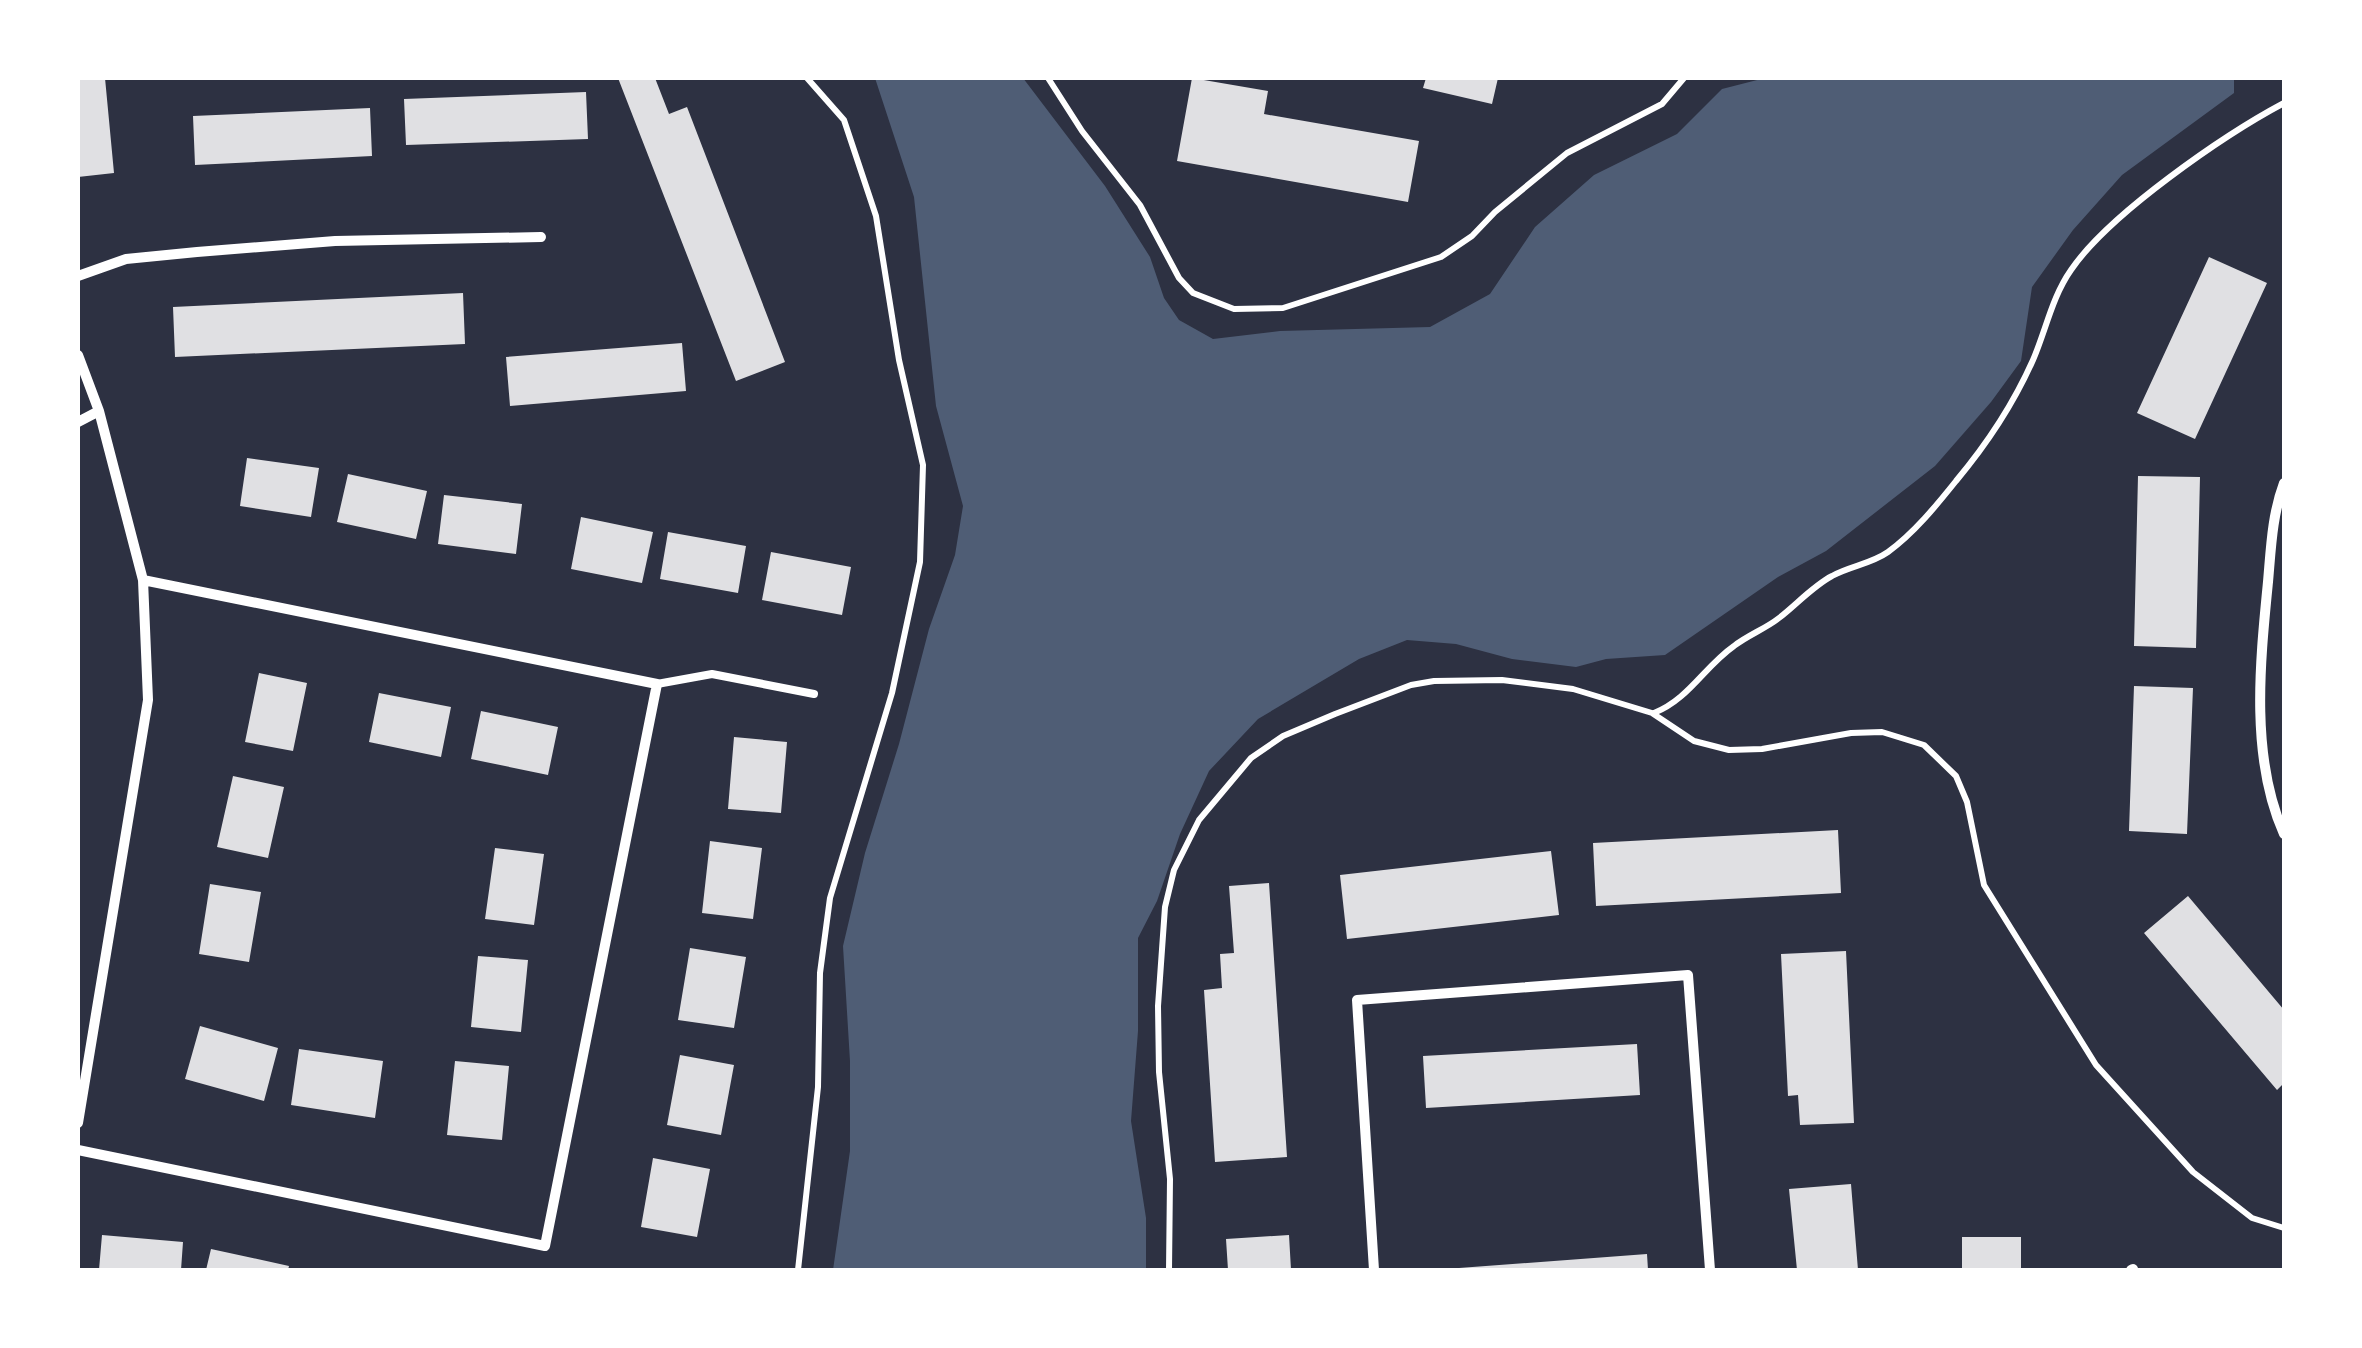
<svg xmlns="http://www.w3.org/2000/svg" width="2362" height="1348" font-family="'Work Sans',sans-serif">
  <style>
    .water { fill: #4f5d75 }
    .building { fill: #e0e0e3 }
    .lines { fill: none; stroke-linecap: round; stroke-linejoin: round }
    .path { stroke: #fff; stroke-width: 6 }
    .service { stroke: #fff; stroke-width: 8 }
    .minor { stroke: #fff; stroke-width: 10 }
  </style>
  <rect width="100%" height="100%" fill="#2d3142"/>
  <!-- water -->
  <path class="water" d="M 875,78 L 1023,78 L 1105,186 L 1150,257 L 1164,298 L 1179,320 L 1213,339 L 1280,331 L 1430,327 L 1490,294 L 1535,227 L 1594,175 L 1677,134 L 1722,89 L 1765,78 L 2234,78 L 2234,93 L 2122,175 L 2073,230 L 2032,287 L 2021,361 L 1991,402 L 1935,466 L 1826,551 L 1778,577 L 1665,655 L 1606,659 L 1576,667 L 1512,659 L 1456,644 L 1407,640 L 1359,659 L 1258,719 L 1209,771 L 1180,834 L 1157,901 L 1138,938 L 1138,1031 L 1131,1121 L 1146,1218 L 1146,1270 L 833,1270 L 850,1151 L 850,1061 L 843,946 L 865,853 L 899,744 L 929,629 L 955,555 L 963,506 L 936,406 L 914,197 Z"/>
  <!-- building -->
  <path class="building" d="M 78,78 L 105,78 L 114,173 L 78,177 Z
    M 618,78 L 655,78 L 669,114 L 687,107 L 785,362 L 736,381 Z
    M 1192,78 L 1268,91 L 1264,114 L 1419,141 L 1408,202 L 1177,161 Z
    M 1426,78 L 1498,78 L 1492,104 L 1423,88 Z
    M 586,92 L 588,139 L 406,145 L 404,99 Z
    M 370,108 L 372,156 L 195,165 L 193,116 Z
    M 2209,257 L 2267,283 L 2195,439 L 2137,413 Z
    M 463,293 L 465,344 L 175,357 L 173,307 Z
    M 682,343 L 686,391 L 510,406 L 506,357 Z
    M 247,458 L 319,468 L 311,517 L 240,506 Z
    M 348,474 L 427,491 L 416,539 L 337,522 Z
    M 2138,476 L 2200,477 L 2196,648 L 2134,646 Z
    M 444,495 L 522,504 L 516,554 L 438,544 Z
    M 581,517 L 653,532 L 642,583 L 571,569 Z
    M 668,532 L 746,546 L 738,593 L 660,579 Z
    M 771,552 L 851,567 L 842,615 L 762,600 Z
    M 259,673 L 307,683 L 293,751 L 245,742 Z
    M 2134,686 L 2193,688 L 2187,834 L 2129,831 Z
    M 379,693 L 451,707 L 441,757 L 369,742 Z
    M 481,711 L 558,727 L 548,775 L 471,759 Z
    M 734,737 L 787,742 L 781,813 L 728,809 Z
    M 233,776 L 284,787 L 268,858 L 217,847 Z
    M 1838,830 L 1841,893 L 1596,906 L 1593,843 Z
    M 710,841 L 762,848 L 753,919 L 702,913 Z
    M 495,848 L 544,854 L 534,925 L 485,919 Z
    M 1551,851 L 1559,915 L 1347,939 L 1340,875 Z
    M 1269,883 L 1287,1157 L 1215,1162 L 1204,990 L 1222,988 L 1220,954 L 1234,953 L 1229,886 Z
    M 210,884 L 261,892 L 249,962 L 199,954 Z
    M 2188,896 L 2284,1010 L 2284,1083 L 2277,1090 L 2144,933 Z
    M 690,948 L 746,957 L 734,1028 L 678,1020 Z
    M 1846,951 L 1854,1123 L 1800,1125 L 1798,1095 L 1788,1096 L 1781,954 Z
    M 478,956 L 528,960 L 521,1032 L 471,1027 Z
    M 200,1026 L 278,1048 L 264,1101 L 185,1079 Z
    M 1637,1044 L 1640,1095 L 1426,1108 L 1423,1056 Z
    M 299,1049 L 383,1061 L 375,1118 L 291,1105 Z
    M 680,1055 L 734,1065 L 721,1135 L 667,1125 Z
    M 455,1061 L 509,1066 L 502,1140 L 447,1135 Z
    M 653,1158 L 710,1169 L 697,1237 L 641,1227 Z
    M 1851,1184 L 1858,1270 L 1797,1270 L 1789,1189 Z
    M 102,1235 L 183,1242 L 181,1270 L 99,1270 Z
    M 1289,1235 L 1291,1270 L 1228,1270 L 1226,1239 Z
    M 1962,1237 L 2021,1237 L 2021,1270 L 1962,1270 Z
    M 211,1249 L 289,1266 L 288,1270 L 206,1270 Z
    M 1647,1254 L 1648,1270 L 1460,1270 L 1459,1268 Z"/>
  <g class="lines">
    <!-- path -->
    <path class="path" d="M 1048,78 L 1082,131 L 1140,205 L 1179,278 L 1193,293 L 1234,309 L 1283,308 L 1441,257 L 1472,236 L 1495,212 L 1567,153 L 1662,104 L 1684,78
      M 1654,713 C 1689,699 1704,667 1734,646 C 1748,635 1765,629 1779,618 C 1796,605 1813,586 1832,576 C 1850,566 1871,564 1888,552 C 1914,533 1936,506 1956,481 C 1987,444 2013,405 2033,360 C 2046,330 2052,297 2071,270 C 2109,214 2224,135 2284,103
      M 798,1270 L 818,1087 L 820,973 L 830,898 L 892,693 L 920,562 L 923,465 L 899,360 L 876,216 L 844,120 L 807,78
      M 1169,1270 L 1170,1179 L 1159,1072 L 1158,1006 L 1165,907 L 1174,870 L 1199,820 L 1251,758 L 1283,736 L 1335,714 L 1411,685 L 1434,681 L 1502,680 L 1573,689 L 1652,713 L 1694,741 L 1729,750 L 1762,749 L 1851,733 L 1882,732 L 1924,745 L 1956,776 L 1967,802 L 1984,885 L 2096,1065 L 2193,1172 L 2252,1218 L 2284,1228"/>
    <!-- service -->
    <path class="service" d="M 657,684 L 712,674 L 814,694"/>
    <!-- minor -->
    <path class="minor" d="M 78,276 L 126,259 L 197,252 L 335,241 L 541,237
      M 78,355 L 99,411 L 143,580 L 148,700 L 78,1123
      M 78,422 L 99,411
      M 2284,483 C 2272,515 2271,548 2268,582 C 2260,663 2250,758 2284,834
      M 78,1150 L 545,1246 L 657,684 L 143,580
      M 1374,1270 L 1357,1000 L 1688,975 L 1710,1270
      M 2131,1270 L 2133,1269"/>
  </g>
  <!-- border -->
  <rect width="2362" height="1348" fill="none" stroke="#ffffff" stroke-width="160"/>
</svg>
